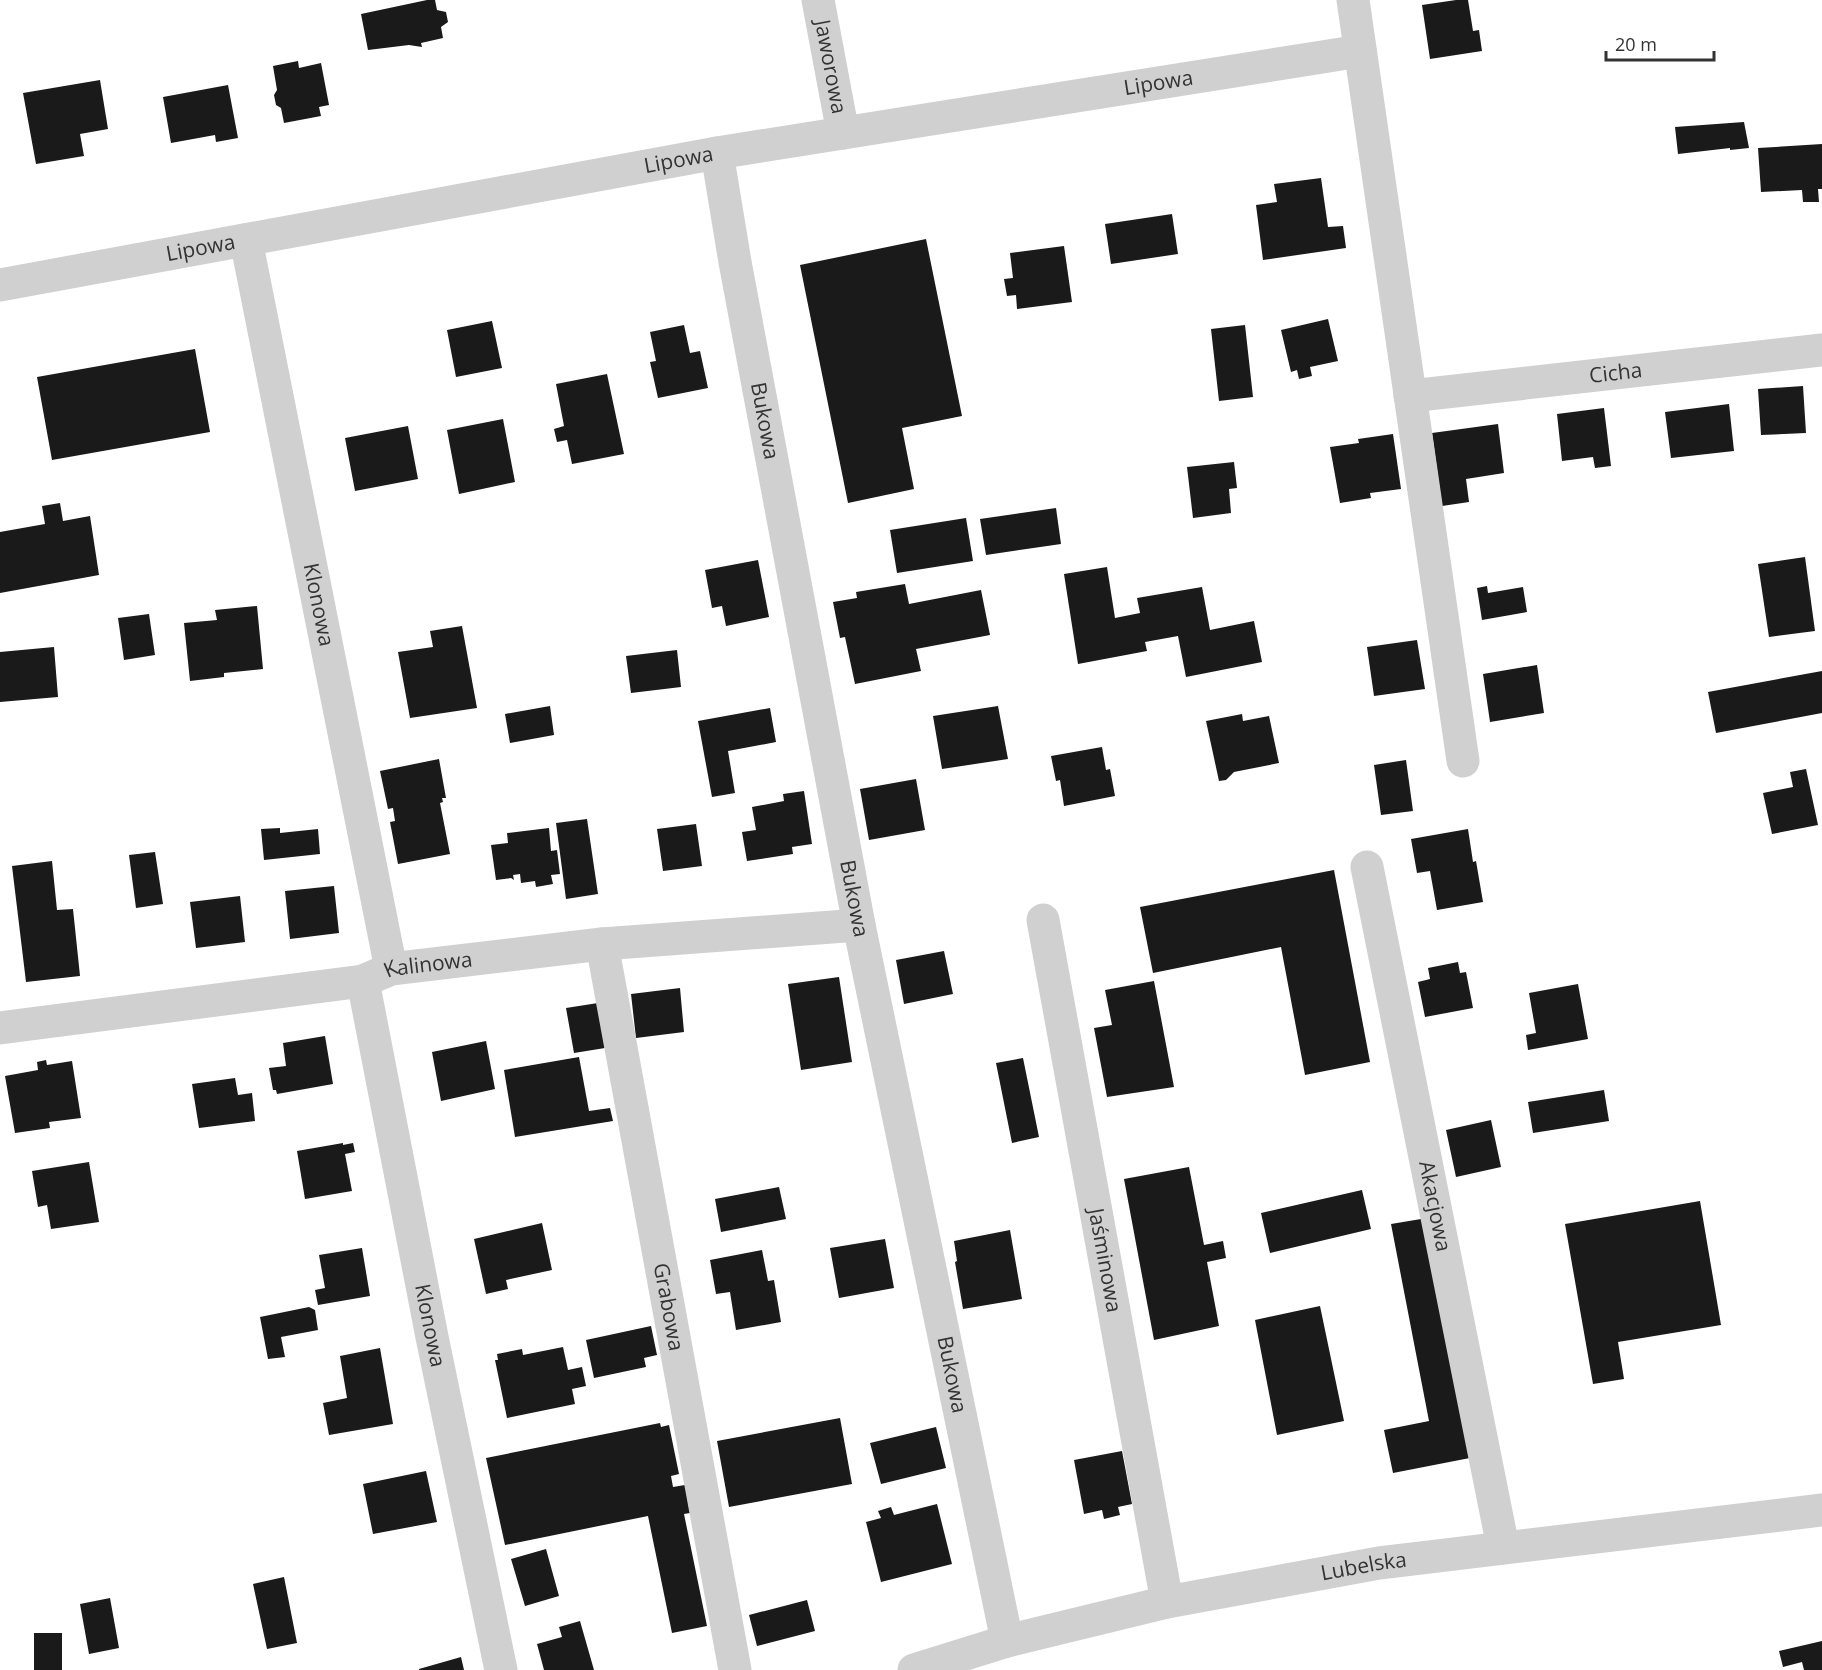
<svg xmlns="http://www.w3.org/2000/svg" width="1822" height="1670" font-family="'Open Sans',sans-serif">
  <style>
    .building { fill: #1a1a1a }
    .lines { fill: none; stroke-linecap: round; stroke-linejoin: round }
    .minor { stroke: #d0d0d0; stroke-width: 33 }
    .labels { text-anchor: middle; stroke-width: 6; stroke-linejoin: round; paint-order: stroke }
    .street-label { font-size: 21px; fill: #333; stroke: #fff }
  </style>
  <rect width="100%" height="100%" fill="#fff"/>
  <!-- building -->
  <path class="building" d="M 427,0 L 435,0 L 437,10 L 446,12 L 448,22 L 441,27 L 443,38 L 421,43 L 422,47 L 409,45 L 368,50 L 361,14 Z
    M 1456,0 L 1468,0 L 1473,31 L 1479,30 L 1482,51 L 1430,59 L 1422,5 Z
    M 298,61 L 299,68 L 321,63 L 329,105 L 319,107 L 321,116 L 284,123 L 281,108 L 276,105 L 274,95 L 277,90 L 273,66 Z
    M 100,80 L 108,129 L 80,134 L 84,156 L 36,164 L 23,93 Z
    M 228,85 L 238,138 L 216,142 L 215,135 L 171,143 L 163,97 Z
    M 1744,122 L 1749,148 L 1730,150 L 1730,148 L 1678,154 L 1675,127 Z
    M 1822,144 L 1822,189 L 1818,189 L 1819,202 L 1803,202 L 1802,190 L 1761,192 L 1758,148 Z
    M 1321,178 L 1328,227 L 1343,226 L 1346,248 L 1263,260 L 1256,205 L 1277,202 L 1274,184 Z
    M 1172,214 L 1178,254 L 1111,264 L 1105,224 Z
    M 926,239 L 962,416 L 902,428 L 914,489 L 848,503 L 800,265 Z
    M 1064,246 L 1072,302 L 1017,309 L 1016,295 L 1007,296 L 1004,279 L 1013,278 L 1010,253 Z
    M 1328,319 L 1338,361 L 1310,367 L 1312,376 L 1299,379 L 1297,370 L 1291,372 L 1281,330 Z
    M 492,321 L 502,368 L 456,377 L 447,330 Z
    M 684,325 L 690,353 L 700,351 L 708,388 L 658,398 L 650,362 L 656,361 L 650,332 Z
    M 1245,325 L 1253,397 L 1219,401 L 1211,329 Z
    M 195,349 L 210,432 L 52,460 L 37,377 Z
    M 607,374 L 624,454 L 572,464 L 567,440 L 557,442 L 554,429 L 564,426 L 556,384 Z
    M 1803,386 L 1806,433 L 1761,435 L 1758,389 Z
    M 1729,404 L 1734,451 L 1671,458 L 1665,412 Z
    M 1604,408 L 1611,466 L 1595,468 L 1593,457 L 1562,461 L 1557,414 Z
    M 503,419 L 515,482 L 459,494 L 447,430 Z
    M 1498,424 L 1504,473 L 1466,479 L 1469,502 L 1442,506 L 1432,433 Z
    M 408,426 L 418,479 L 355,491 L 345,438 Z
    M 1393,434 L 1401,489 L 1370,493 L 1371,498 L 1340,503 L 1330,447 L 1359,443 L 1358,439 Z
    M 1234,462 L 1237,488 L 1229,489 L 1231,513 L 1193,518 L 1187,467 Z
    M 60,503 L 63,521 L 90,516 L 99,575 L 0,593 L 0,532 L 45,524 L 42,506 Z
    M 1056,508 L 1061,544 L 986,555 L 980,519 Z
    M 966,518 L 973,561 L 897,573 L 890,530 Z
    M 1805,557 L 1815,631 L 1769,637 L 1758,564 Z
    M 758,560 L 769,617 L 726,626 L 722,606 L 712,608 L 705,570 Z
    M 1107,567 L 1115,618 L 1140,613 L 1137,598 L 1202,587 L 1210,630 L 1254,621 L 1262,662 L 1186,677 L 1178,636 L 1145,642 L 1147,651 L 1078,664 L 1064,574 Z
    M 905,584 L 909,604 L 981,590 L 990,635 L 916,649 L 921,671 L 855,684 L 845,637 L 840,638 L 833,602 L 857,598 L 856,592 Z
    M 1487,586 L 1488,593 L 1523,587 L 1527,612 L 1482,620 L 1477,588 Z
    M 257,606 L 263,669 L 224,673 L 224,677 L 190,681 L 184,623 L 217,620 L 215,610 Z
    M 149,614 L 155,655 L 124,660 L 118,618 Z
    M 462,626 L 477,708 L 410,718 L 398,652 L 433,647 L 430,631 Z
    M 1417,640 L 1425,689 L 1374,696 L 1367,647 Z
    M 54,647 L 58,697 L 0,702 L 0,652 Z
    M 677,650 L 681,687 L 631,693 L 626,656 Z
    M 1537,665 L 1544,713 L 1490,722 L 1483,674 Z
    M 1822,671 L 1822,713 L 1716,733 L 1708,692 Z
    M 550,706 L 554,735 L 510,743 L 505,714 Z
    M 998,706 L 1008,759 L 942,769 L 933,716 Z
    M 770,708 L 776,742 L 728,751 L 735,793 L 712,797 L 698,721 Z
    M 1242,714 L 1243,721 L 1269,716 L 1279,763 L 1234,772 L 1226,780 L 1219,781 L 1206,721 Z
    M 1102,747 L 1106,770 L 1110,769 L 1115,796 L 1064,806 L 1060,780 L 1056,781 L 1051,756 Z
    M 439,759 L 446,798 L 442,798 L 443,802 L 440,803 L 450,854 L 398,864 L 390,822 L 395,821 L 393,808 L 388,809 L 380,771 Z
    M 1406,760 L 1413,811 L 1381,815 L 1374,765 Z
    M 1806,769 L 1818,825 L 1772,834 L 1763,793 L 1793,787 L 1790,772 Z
    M 916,779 L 925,830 L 869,840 L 860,789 Z
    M 804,791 L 812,844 L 792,847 L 793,854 L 747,861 L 742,832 L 756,830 L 752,807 L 784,801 L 783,794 Z
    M 587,819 L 598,894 L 566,899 L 556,823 Z
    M 696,824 L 702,866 L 663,871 L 657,829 Z
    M 280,828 L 280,833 L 318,829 L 320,854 L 264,860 L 261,829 Z
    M 549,828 L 551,851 L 557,850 L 560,874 L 551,875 L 553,884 L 536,887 L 535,881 L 521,883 L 520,874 L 513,875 L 514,880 L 511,878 L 496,880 L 491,845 L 508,843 L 507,833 Z
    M 1468,829 L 1473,862 L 1476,861 L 1483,902 L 1437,910 L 1430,871 L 1417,873 L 1411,839 Z
    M 155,852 L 163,904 L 136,908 L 129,855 Z
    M 52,861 L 57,910 L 73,909 L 80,976 L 26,982 L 12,866 Z
    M 1334,870 L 1370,1062 L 1305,1075 L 1281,947 L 1153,973 L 1140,907 Z
    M 334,886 L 339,933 L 290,939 L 285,891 Z
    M 240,896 L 245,942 L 196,948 L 190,902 Z
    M 944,951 L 953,994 L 904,1004 L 896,960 Z
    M 1458,962 L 1460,973 L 1466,972 L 1473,1008 L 1425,1017 L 1418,982 L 1430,979 L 1428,968 Z
    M 839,977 L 852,1062 L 801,1070 L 788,984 Z
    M 1154,981 L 1174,1087 L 1107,1097 L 1094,1028 L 1112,1025 L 1105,990 Z
    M 1578,984 L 1588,1039 L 1528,1050 L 1526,1035 L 1536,1033 L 1529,993 Z
    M 680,988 L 684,1032 L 636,1038 L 631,994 Z
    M 598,1003 L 605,1048 L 574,1053 L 566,1008 Z
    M 325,1036 L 333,1084 L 277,1094 L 276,1090 L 273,1090 L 269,1068 L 286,1066 L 283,1043 Z
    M 486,1041 L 495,1089 L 441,1101 L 432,1052 Z
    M 579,1057 L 589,1111 L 610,1108 L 613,1121 L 515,1137 L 504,1070 Z
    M 1023,1058 L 1039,1137 L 1012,1143 L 996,1063 Z
    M 46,1060 L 47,1065 L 72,1061 L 81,1118 L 49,1122 L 50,1128 L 15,1133 L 5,1076 L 38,1070 L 37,1062 Z
    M 235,1078 L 238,1095 L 252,1093 L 255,1121 L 199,1128 L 192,1084 Z
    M 1604,1090 L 1609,1121 L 1533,1133 L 1528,1102 Z
    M 1491,1120 L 1501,1167 L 1456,1177 L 1446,1130 Z
    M 343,1143 L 343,1145 L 353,1143 L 355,1152 L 345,1154 L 352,1191 L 305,1199 L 297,1151 Z
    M 89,1162 L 99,1222 L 51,1229 L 47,1205 L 38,1207 L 32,1171 Z
    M 1189,1167 L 1204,1245 L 1223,1241 L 1226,1258 L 1207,1262 L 1219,1326 L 1154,1340 L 1124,1179 Z
    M 779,1187 L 786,1219 L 721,1232 L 715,1199 Z
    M 1362,1190 L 1371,1229 L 1270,1253 L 1261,1213 Z
    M 1700,1201 L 1721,1325 L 1618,1342 L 1624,1379 L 1593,1384 L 1565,1224 Z
    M 1427,1218 L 1475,1457 L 1393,1473 L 1384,1430 L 1429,1421 L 1391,1224 Z
    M 542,1223 L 552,1270 L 506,1280 L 508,1289 L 486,1294 L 474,1239 Z
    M 1010,1230 L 1022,1299 L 963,1309 L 955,1262 L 957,1261 L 954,1241 Z
    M 885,1239 L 894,1288 L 839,1298 L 830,1248 Z
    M 362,1248 L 370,1296 L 318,1305 L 315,1290 L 325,1288 L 319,1255 Z
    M 762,1250 L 768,1281 L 774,1280 L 781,1322 L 736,1330 L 730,1292 L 716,1294 L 710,1260 Z
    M 1320,1306 L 1344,1421 L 1277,1435 L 1255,1320 Z
    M 309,1307 L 315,1310 L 318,1330 L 281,1337 L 285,1357 L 268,1359 L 260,1317 Z
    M 651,1326 L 657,1355 L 644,1358 L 646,1367 L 594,1378 L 586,1340 Z
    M 563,1347 L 568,1370 L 582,1367 L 586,1386 L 572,1389 L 575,1404 L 507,1418 L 495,1360 L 498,1360 L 497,1354 L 522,1349 L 523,1355 Z
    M 380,1348 L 393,1424 L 329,1435 L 323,1403 L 347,1398 L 340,1356 Z
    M 840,1418 L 852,1484 L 729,1507 L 717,1441 Z
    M 660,1423 L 661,1427 L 669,1425 L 679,1474 L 671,1476 L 673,1487 L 685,1485 L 690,1513 L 684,1514 L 707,1626 L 672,1633 L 648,1516 L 505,1545 L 486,1458 Z
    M 936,1427 L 946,1468 L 881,1484 L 870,1443 Z
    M 1122,1451 L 1132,1504 L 1118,1507 L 1120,1515 L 1104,1519 L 1102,1510 L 1084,1514 L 1074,1460 Z
    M 426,1471 L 437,1522 L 373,1534 L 363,1484 Z
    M 937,1504 L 952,1564 L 881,1582 L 866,1522 L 881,1518 L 878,1511 L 891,1507 L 894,1515 Z
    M 546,1549 L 559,1596 L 525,1606 L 511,1559 Z
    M 284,1577 L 297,1643 L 267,1649 L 253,1584 Z
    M 110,1598 L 119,1648 L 89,1654 L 80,1604 Z
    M 807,1600 L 815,1631 L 757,1646 L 749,1615 Z
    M 580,1621 L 594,1670 L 544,1670 L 537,1644 L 562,1637 L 559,1627 Z
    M 34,1633 L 62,1633 L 62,1670 L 34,1670 Z
    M 1822,1641 L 1822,1670 L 1804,1670 L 1802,1662 L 1783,1667 L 1779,1651 Z
    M 461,1657 L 464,1670 L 419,1670 L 419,1669 Z"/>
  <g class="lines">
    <!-- minor -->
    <g class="minor">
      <path id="s1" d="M 818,0 L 843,133"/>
      <path d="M 1353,0 L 1463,761"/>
      <path id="s2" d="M 717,153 L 735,262 L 859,925 L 1007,1641"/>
      <path id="s3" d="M 246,240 L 391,969"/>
      <path id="s4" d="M 0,285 L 717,153 L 1360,51"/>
      <path id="s5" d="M 1410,396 L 1822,350"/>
      <path id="s6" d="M 1367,867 L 1503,1547"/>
      <path id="s7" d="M 1043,920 L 1167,1602"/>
      <path id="s8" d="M 602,944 L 735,1670"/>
      <path id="s9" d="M 363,981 L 432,1337 L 501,1670"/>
      <path id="s10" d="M 0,1028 L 363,981 L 391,969 L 602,944 L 859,925"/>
      <path id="s11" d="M 914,1670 L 1007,1641 L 1167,1602 L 1379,1563 L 1822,1510"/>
    </g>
  </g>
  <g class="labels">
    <!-- street labels -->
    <g class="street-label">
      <text dy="7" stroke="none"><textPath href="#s1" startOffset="68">Jaworowa</textPath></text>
      <text dy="7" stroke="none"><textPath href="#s4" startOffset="1176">Lipowa</textPath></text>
      <text dy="7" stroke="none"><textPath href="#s4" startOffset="690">Lipowa</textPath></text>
      <text dy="7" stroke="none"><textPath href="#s4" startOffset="204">Lipowa</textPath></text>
      <text dy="7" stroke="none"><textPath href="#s5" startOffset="207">Cicha</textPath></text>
      <text dy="7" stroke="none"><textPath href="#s2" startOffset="272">Bukowa</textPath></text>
      <text dy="7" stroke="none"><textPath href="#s3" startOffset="372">Klonowa</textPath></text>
      <text dy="7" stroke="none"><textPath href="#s2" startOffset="758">Bukowa</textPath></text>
      <text dy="7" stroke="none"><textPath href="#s10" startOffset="434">Kalinowa</textPath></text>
      <text dy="7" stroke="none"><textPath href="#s6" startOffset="346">Akacjowa</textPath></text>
      <text dy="7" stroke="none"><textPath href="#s7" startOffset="346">Jaśminowa</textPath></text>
      <text dy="7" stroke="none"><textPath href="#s8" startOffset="369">Grabowa</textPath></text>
      <text dy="7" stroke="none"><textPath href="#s9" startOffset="351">Klonowa</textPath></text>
      <text dy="7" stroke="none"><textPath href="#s2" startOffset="1244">Bukowa</textPath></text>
      <text dy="7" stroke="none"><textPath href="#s11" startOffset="462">Lubelska</textPath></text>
    </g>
  </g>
  <!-- scale -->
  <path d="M1606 51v9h108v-9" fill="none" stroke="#333333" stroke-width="3"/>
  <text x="1615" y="51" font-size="18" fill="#333333" stroke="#ffffff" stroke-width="4.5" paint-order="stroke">20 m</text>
</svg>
